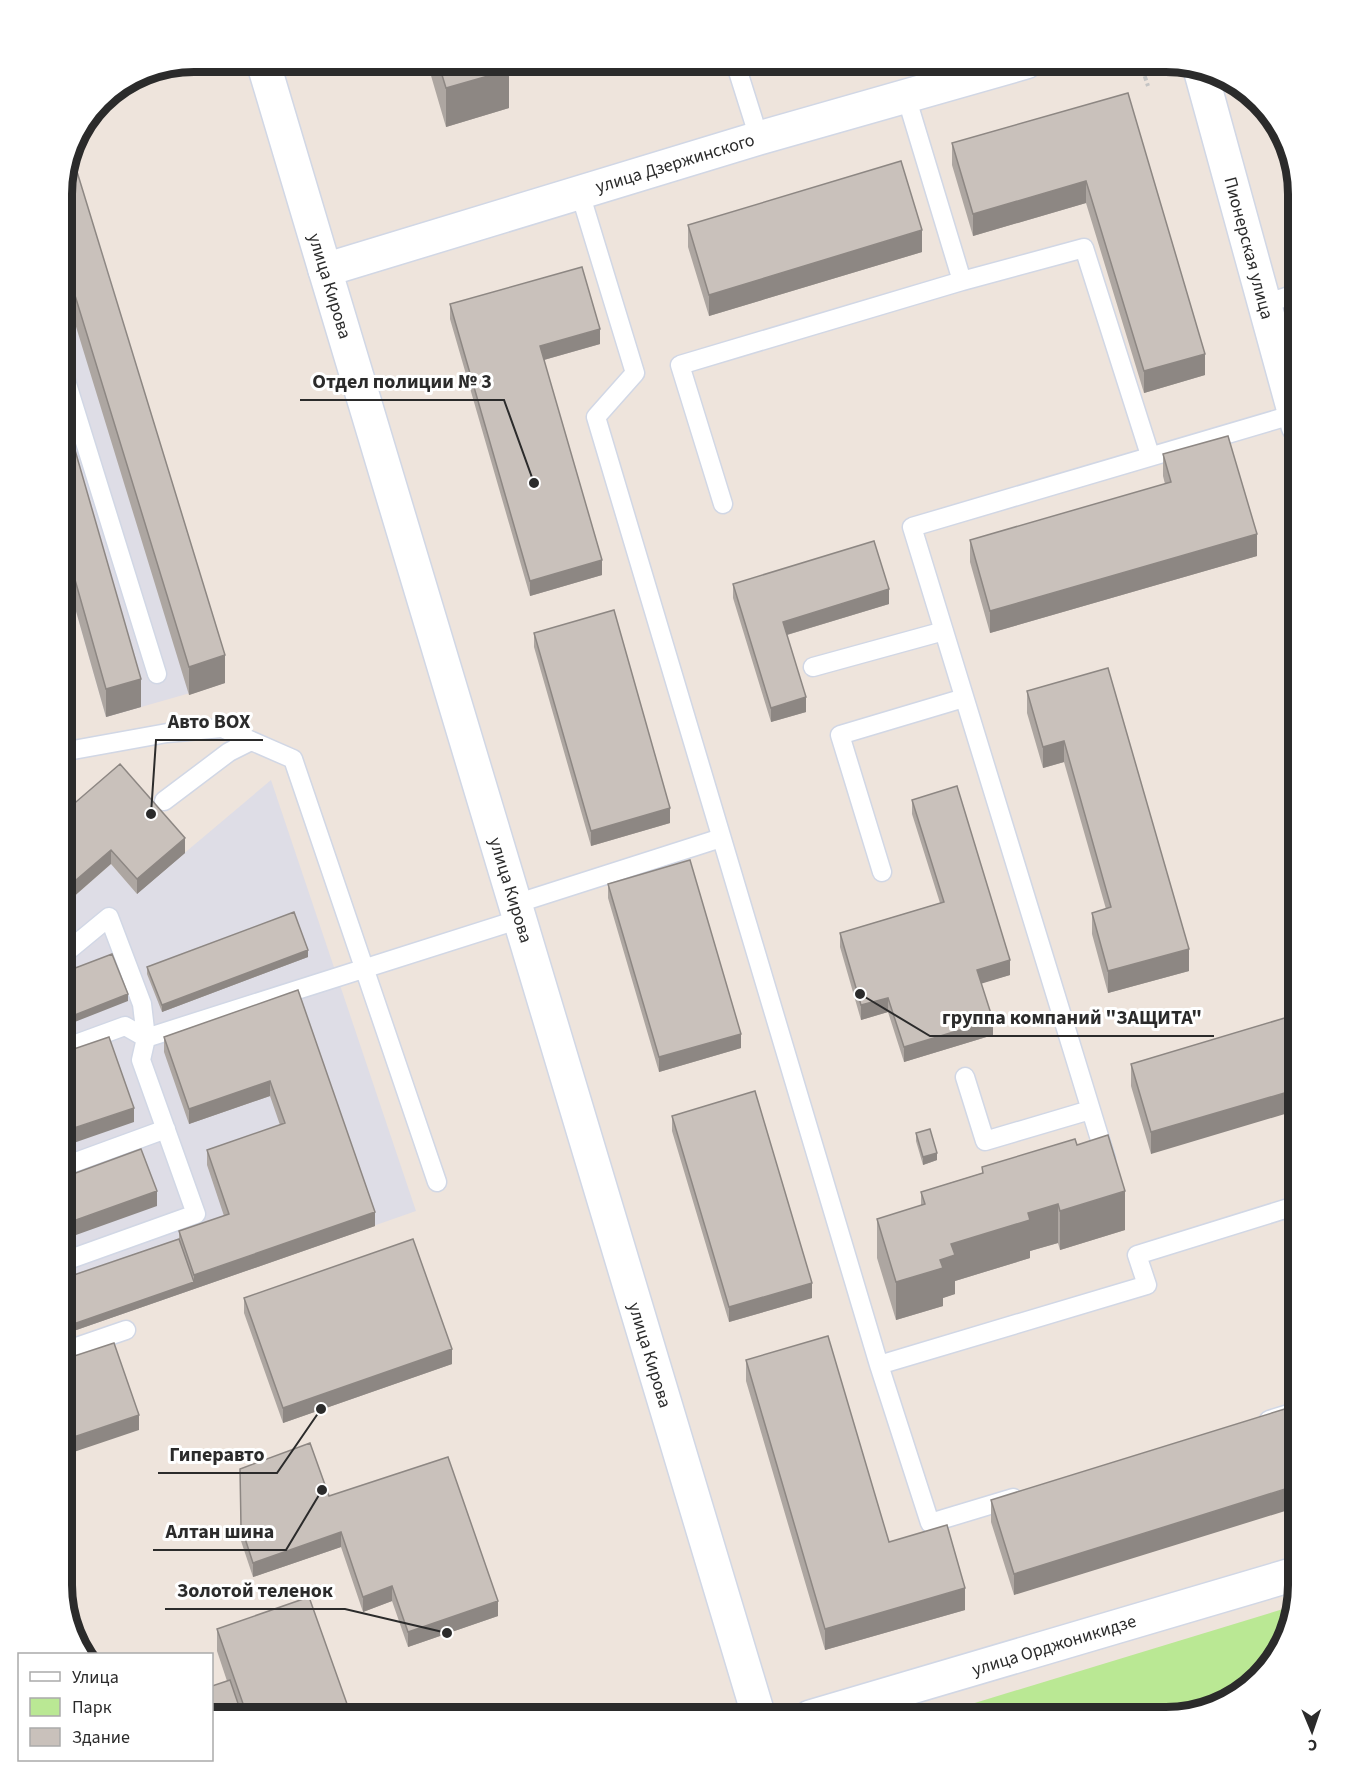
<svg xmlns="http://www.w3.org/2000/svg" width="1360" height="1779" font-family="'Source Sans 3',sans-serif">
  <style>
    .industrial { fill: #dedde6 }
    .green { fill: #bae894 }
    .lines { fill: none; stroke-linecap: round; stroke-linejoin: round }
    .lane-casing { stroke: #d1d7e5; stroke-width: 21 }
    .street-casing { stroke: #d1d7e5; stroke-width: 36 }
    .secondary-casing { stroke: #d1d7e5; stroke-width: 36 }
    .path { stroke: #c4c4c4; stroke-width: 4; stroke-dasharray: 4.5 3; stroke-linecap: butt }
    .lane { stroke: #fff; stroke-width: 18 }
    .street { stroke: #fff; stroke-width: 33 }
    .secondary { stroke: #fff; stroke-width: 33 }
    .wall { fill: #ada6a1 }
    .shaded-wall { fill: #8d8783 }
    .building { fill: #c9c1bb; stroke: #8d8783; stroke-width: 1.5 }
    .labels { text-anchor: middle; stroke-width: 6; stroke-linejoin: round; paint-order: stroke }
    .street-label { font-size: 18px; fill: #2b2b2b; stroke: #fff }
    .rim { fill: none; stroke: #2b2b2b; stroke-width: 8 }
    .leader { fill: none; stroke: #2b2b2b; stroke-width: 2 }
    .callout-dot { fill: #2b2b2b; stroke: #fff; stroke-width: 2 }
    .callout-label { font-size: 20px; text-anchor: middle; font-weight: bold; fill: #2b2b2b; stroke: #fff; stroke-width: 6; stroke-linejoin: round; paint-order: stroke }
  </style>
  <rect width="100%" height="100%" fill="#eee4dc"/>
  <!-- industrial -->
  <path class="industrial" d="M 67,169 L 225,683 L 106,717 L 62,562 L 62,185 Z
    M 271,780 L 416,1211 L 62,1335 L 62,907 L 111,864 L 137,893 Z"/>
  <!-- green -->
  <path class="green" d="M 1293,1606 L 1281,1651 L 1239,1695 L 1167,1717 L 929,1717 Z"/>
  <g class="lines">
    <!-- lane casing -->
    <g class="lane-casing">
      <path id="lane" d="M 735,62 L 759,138
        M 906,96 L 962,281
        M 580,193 L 635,373 L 596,417 L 879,1365 L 1147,1285 L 1137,1255 L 1298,1205
        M 1265,304 L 1298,293
        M 62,368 L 157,674
        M 723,504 L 680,365 L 962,281 L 1084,248 L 1150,455
        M 813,667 L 944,631
        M 62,752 L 167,733 L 222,728 L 293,759 L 437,1182
        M 164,801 L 229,752 L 251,741
        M 882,872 L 840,735 L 964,698
        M 515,904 L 721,838
        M 62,1049 L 125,1026 L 146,1038 L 520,919
        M 965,1077 L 985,1141 L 1090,1110
        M 1106,1159 L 912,527 L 1295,414
        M 62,1167 L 166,1129
        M 62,1262 L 196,1214 L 141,1060 L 146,1038 L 142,1004 L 109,917 L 69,950
        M 62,1352 L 126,1330
        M 879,1365 L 930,1523 L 1013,1498
        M 1269,1420 L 1298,1411"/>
    </g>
    <!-- street casing -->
    <g class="street-casing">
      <path id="street" d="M 263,62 L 325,270
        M 1200,69 L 1298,426
        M 810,1717 L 1298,1573"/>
    </g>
    <!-- secondary casing -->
    <g class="secondary-casing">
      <path id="secondary" d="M 759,1717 L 325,270 L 759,138 L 1026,62"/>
    </g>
    <!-- path -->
    <path class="path" d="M 1140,62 L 1148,86"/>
    <!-- lane -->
    <use href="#lane" class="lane"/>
    <!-- street -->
    <use href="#street" class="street"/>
    <!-- secondary -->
    <use href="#secondary" class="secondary"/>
  </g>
  <!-- wall -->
  <path class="wall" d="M 427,62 L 507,62 L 509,108 L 446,127 Z
    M 1128,93 L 1205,375 L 1144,393 L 1086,203 L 973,236 L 952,165 L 952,143 Z
    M 62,185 L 225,683 L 189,695 L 62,281 Z
    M 688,225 L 922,252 L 709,316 L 688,247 Z
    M 450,304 L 600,344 L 544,360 L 602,575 L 530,596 L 450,319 Z
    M 62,405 L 141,707 L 106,717 L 62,562 Z
    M 1163,454 L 1257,556 L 990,633 L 970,562 L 970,540 L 1165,484 L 1163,476 Z
    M 733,584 L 889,604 L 787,635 L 806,712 L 771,722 L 733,598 Z
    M 534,633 L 670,823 L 591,846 L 534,647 Z
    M 1108,668 L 1189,971 L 1108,993 L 1092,934 L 1092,913 L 1106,909 L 1064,762 L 1043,768 L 1027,713 L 1027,691 Z
    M 912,800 L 1010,975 L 981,983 L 993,1035 L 904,1062 L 888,1012 L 861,1020 L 840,947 L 840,933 L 940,903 L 912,814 Z
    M 62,814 L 185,853 L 137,894 L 111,864 Z
    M 608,884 L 741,1048 L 659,1072 L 608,898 Z
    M 308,957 L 162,1012 L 147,974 L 147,967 Z
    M 298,990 L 375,1226 L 62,1335 L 62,1279 L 179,1239 L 179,1231 L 224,1216 L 207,1165 L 207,1150 L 280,1125 L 270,1096 L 189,1124 L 164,1052 L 164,1037 Z
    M 1298,1014 L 1151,1154 L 1131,1086 L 1131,1064 Z
    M 672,1116 L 812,1298 L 729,1322 L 672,1131 Z
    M 916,1133 L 937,1160 L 923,1165 L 916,1141 Z
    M 982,1167 L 1125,1230 L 1060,1250 L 1058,1243 L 1030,1251 L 1030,1258 L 955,1281 L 955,1294 L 943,1298 L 943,1306 L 896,1320 L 877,1258 L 877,1219 L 921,1206 L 921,1192 L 982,1173 Z
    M 244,1298 L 452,1364 L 283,1423 L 244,1313 Z
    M 746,1360 L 889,1542 L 965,1610 L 825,1650 L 746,1381 Z
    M 1298,1441 L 1014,1595 L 991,1522 L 991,1500 Z
    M 240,1484 L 329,1496 L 498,1616 L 408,1647 L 392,1601 L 363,1612 L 341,1547 L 253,1577 L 241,1541 Z
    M 217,1629 L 352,1718 L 212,1718 L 227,1681 L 217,1651 Z"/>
  <!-- shaded-wall -->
  <path class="shaded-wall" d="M 509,70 L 509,108 L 446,127 L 446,88 Z
    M 1086,181 L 1086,203 L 973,236 L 973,214 Z
    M 922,230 L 922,252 L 709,316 L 709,295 Z
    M 600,329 L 600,344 L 540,361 L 540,346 Z
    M 1205,354 L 1205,375 L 1144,393 L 1144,371 Z
    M 1257,534 L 1257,556 L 990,633 L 990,611 Z
    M 602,560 L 602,575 L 530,596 L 530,581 Z
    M 889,589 L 889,604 L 783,636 L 783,622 Z
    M 225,655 L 225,683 L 189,695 L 189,667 Z
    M 141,679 L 141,707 L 106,717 L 106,689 Z
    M 806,697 L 806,712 L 771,722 L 771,708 Z
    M 1064,741 L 1064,762 L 1043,768 L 1043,747 Z
    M 73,776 L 73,791 L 62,800 L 62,785 Z
    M 670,808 L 670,823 L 591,846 L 591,831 Z
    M 185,838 L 185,853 L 137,894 L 137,879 Z
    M 111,850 L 111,864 L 62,907 L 62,892 Z
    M 1189,949 L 1189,971 L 1108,993 L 1108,971 Z
    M 308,950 L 308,957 L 162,1012 L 162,1005 Z
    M 1010,960 L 1010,975 L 977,985 L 977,970 Z
    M 128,994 L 128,1001 L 62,1027 L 62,1020 Z
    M 888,998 L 888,1012 L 861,1020 L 861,1005 Z
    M 993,1020 L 993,1035 L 904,1062 L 904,1047 Z
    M 741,1034 L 741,1048 L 659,1072 L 659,1057 Z
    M 270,1081 L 270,1096 L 189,1124 L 189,1109 Z
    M 1298,1089 L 1298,1110 L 1151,1154 L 1151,1132 Z
    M 134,1108 L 134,1122 L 62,1147 L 62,1132 Z
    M 937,1153 L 937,1160 L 923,1165 L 923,1157 Z
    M 157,1191 L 157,1206 L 62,1240 L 62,1225 Z
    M 1125,1191 L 1125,1230 L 1060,1250 L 1060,1211 Z
    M 1058,1204 L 1058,1243 L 1030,1251 L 1030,1258 L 955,1281 L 955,1294 L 943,1298 L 943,1306 L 896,1320 L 896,1282 L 940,1260 L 951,1244 L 1028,1213 Z
    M 375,1212 L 375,1226 L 62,1335 L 62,1328 L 194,1282 L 194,1275 Z
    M 812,1283 L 812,1298 L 729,1322 L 729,1307 Z
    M 452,1349 L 452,1364 L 283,1423 L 283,1408 Z
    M 139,1415 L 139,1430 L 62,1456 L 62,1441 Z
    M 1298,1485 L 1298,1507 L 1014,1595 L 1014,1574 Z
    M 341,1532 L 341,1547 L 253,1577 L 253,1563 Z
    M 392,1586 L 392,1601 L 363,1612 L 363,1597 Z
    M 965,1588 L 965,1610 L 825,1650 L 825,1629 Z
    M 498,1601 L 498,1616 L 408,1647 L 408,1632 Z"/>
  <!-- building -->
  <path class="building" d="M 438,62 L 507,62 L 509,70 L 446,88 Z
    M 1128,93 L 1205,354 L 1144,371 L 1086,181 L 973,214 L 952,143 Z
    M 71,152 L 225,655 L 189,667 L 62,253 L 62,185 Z
    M 901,161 L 922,230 L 709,295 L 688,225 Z
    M 582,267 L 600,329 L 540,346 L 602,560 L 530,581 L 450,304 Z
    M 62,405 L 141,679 L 106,689 L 62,534 Z
    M 1228,436 L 1257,534 L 990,611 L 970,540 L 1171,482 L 1163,454 Z
    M 874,541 L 889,589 L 783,622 L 806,697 L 771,708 L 733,584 Z
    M 614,610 L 670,808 L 591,831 L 534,633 Z
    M 1108,668 L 1189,949 L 1108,971 L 1092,913 L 1111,907 L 1064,741 L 1043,747 L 1027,691 Z
    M 62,763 L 73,776 L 62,785 Z
    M 120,764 L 185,838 L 137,879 L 111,850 L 62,892 L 62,814 Z
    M 957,786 L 1010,960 L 977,970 L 993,1020 L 904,1047 L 888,998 L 861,1005 L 840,933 L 944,902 L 912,800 Z
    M 690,860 L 741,1034 L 659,1057 L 608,884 Z
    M 294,912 L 308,950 L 162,1005 L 147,967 Z
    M 112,954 L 128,994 L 62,1020 L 62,973 Z
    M 298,990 L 375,1212 L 194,1275 L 179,1231 L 229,1214 L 207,1150 L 285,1123 L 270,1081 L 189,1109 L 164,1037 Z
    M 1298,1014 L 1298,1089 L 1151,1132 L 1131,1064 Z
    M 109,1037 L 134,1108 L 62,1132 L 62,1053 Z
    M 755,1091 L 812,1283 L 729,1307 L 672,1116 Z
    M 930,1129 L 937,1153 L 923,1157 L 916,1133 Z
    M 1108,1135 L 1125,1191 L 1060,1211 L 1058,1204 L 1028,1213 L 1030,1220 L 951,1244 L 955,1255 L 940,1260 L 943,1268 L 896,1282 L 877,1219 L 925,1204 L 921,1192 L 983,1173 L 982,1167 L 1075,1139 L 1077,1145 Z
    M 141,1149 L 157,1191 L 62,1225 L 62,1178 Z
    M 179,1239 L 194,1282 L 62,1328 L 62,1279 Z
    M 413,1239 L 452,1349 L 283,1408 L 244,1298 Z
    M 828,1336 L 889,1542 L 947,1525 L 965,1588 L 825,1629 L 746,1360 Z
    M 114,1343 L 139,1415 L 62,1441 L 62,1360 Z
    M 1288,1408 L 1298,1441 L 1298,1485 L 1014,1574 L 991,1500 Z
    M 310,1443 L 329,1496 L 448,1457 L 498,1601 L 408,1632 L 392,1586 L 363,1597 L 341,1532 L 253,1563 L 241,1526 L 240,1469 Z
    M 309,1597 L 352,1718 L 248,1718 L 217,1629 Z
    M 230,1680 L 243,1718 L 212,1718 L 212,1686 Z"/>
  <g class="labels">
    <!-- street labels -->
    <g class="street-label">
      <text transform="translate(675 163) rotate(-17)" y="6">улица Дзержинского</text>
      <text transform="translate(1249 248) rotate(75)" y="6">Пионерская улица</text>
      <text transform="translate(330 286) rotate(73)" y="6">улица Кирова</text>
      <text transform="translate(511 890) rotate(73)" y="6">улица Кирова</text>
      <text transform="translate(650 1355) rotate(73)" y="6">улица Кирова</text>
      <text transform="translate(1054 1645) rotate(-17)" y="6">улица Орджоникидзе</text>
    </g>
  </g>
  <!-- crop -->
  <path d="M0 0H1360V1779H0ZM194 72H1166A122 122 0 0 1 1288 194V1585A122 122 0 0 1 1166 1707H194A122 122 0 0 1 72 1585V194A122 122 0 0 1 194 72Z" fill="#fff" fill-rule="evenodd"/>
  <path class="rim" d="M194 72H1166A122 122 0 0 1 1288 194V1585A122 122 0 0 1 1166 1707H194A122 122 0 0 1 72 1585V194A122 122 0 0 1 194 72Z"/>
  <!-- callouts -->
  <path class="leader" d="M534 483L504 400H300M151 814L156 740H263M860 994L930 1036H1214M321 1409L277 1473H158M322 1490L286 1550H153M447 1633L345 1609H165"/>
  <g class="callout-dot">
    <circle cx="534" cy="483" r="6"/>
    <circle cx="151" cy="814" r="6"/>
    <circle cx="860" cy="994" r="6"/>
    <circle cx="321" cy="1409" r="6"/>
    <circle cx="322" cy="1490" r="6"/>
    <circle cx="447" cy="1633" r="6"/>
  </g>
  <g class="callout-label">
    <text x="402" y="388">Отдел полиции № 3</text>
    <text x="209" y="728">Авто BOX</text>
    <text x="1072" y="1024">группа компаний "ЗАЩИТА"</text>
    <text x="217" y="1461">Гиперавто</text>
    <text x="220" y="1538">Алтан шина</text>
    <text x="255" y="1597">Золотой теленок</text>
  </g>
  <!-- legend -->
  <rect x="18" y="1653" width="195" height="108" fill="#ffffff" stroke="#aaaaaa" stroke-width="1.5"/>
  <rect x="30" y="1672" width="30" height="9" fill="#ffffff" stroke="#aaaaaa" stroke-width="1.5"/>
  <text x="72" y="1683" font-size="18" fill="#2b2b2b">Улица</text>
  <rect x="30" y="1698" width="30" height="18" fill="#bae894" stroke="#aaaaaa" stroke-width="1.5"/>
  <text x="72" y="1713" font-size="18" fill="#2b2b2b">Парк</text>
  <rect x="30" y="1728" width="30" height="18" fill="#c9c1bb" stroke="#aaaaaa" stroke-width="1.5"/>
  <text x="72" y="1743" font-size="18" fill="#2b2b2b">Здание</text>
  <!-- north arrow -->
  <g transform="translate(1312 1731) rotate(178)" stroke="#ffffff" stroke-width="4.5" paint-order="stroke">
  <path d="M0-4.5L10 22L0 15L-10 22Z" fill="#2b2b2b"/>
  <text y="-9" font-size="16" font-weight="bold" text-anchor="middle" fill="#2b2b2b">С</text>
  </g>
</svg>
